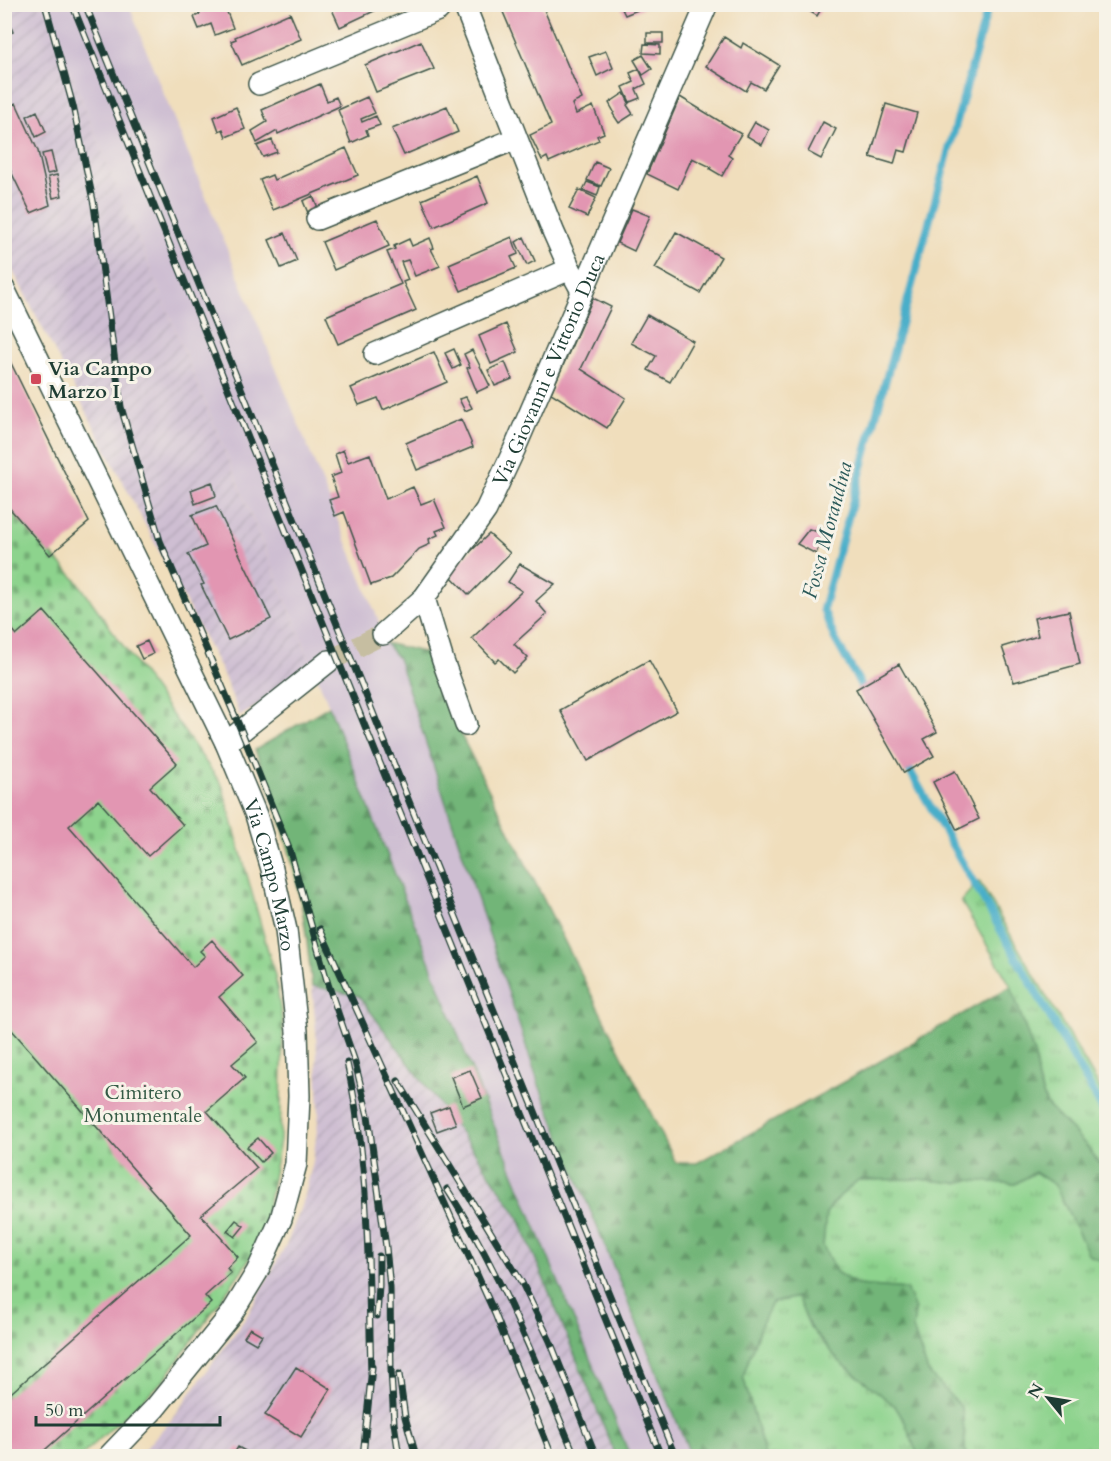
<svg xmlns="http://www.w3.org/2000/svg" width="1111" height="1461" font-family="Cardo,serif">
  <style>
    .industrial { fill: url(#industrial-furrows) }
    .railway { fill: #cebed2 }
    .grass { fill: url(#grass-tufts); stroke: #568860; stroke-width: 1.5 }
    .forest { fill: url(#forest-firs); stroke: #487956; stroke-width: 1.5 }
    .cemetery { fill: url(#cemetery-stones); stroke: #568860; stroke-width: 1.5 }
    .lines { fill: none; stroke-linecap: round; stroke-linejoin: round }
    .stream { stroke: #4aaec9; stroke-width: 8 }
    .building { fill: #e296b2 }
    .minor-tunnel { stroke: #c6bea1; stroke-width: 21; stroke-dasharray: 21 10; stroke-linecap: butt }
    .minor-casing { stroke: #3e5548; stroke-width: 24 }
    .minor { stroke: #fff; stroke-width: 21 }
    .rail-casing { stroke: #1f3d34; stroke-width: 7 }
    .rail { stroke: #f7f3e8; stroke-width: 4.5; stroke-dasharray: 14; stroke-linecap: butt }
    .poi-dot { fill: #d1495b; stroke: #f7f3e8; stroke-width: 2 }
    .labels { text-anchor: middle; stroke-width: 6; stroke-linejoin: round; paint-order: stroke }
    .poi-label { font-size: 20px; font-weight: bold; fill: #1f3d34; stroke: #f7f3e8; text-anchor: start }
    .street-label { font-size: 20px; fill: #1f3d34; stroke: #f7f3e8 }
    .park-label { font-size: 20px; fill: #355b46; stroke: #f7f3e8 }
    .water-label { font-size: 21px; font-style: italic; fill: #2a5959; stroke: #f7f3e8 }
  </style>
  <defs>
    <pattern id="industrial-furrows" width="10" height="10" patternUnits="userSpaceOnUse" patternTransform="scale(1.5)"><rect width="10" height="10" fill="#cebed2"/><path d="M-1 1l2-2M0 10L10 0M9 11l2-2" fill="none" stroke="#b0a4b5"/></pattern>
    <pattern id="grass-tufts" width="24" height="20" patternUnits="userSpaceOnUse" patternTransform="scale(1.5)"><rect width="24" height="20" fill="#8dd38d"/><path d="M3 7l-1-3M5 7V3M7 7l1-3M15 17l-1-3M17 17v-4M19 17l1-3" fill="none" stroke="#73ac74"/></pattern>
    <pattern id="forest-firs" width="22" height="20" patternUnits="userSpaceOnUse" patternTransform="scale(1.5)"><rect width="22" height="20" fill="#72b578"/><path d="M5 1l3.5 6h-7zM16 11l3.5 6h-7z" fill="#5d9463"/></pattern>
    <pattern id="cemetery-stones" width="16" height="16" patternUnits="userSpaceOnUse" patternTransform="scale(1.5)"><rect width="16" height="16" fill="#8dd38d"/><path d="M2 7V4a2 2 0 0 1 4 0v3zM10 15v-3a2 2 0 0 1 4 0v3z" fill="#73ac74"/></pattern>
  </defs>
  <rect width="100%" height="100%" fill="#f7f3e8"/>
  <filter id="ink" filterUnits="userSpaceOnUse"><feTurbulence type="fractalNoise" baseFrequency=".0167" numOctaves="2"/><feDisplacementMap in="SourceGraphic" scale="12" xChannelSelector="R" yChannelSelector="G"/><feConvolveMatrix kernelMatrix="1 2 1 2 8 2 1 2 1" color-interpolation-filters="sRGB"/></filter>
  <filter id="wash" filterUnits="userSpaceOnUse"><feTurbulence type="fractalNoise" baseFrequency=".008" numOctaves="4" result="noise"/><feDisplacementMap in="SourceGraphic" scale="24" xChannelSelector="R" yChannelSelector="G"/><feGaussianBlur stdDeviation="1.35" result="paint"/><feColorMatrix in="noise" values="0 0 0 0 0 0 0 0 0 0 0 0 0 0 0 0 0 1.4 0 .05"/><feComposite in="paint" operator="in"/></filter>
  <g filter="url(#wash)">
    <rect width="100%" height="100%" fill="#f0debc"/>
    <!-- industrial -->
    <path class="industrial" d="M 5,5 L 43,5 L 315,672 L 240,716 L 222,672 L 5,256 Z
      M 312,986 L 359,996 L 480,1159 L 518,1216 L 616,1456 L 138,1456 L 171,1420 L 247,1316 L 288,1241 L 304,1199 L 313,1161 L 319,1113 L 316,1031 Z"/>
    <!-- railway -->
    <path class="railway" d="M 43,5 L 129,5 L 150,60 L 378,619 L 385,643 L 398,658 L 539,1085 L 691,1456 L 630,1456 L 486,1106 L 329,706 Z"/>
    <!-- grass -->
    <path class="grass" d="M 979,881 L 1106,1098 L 1106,1172 L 1084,1143 L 1047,1105 L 1038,1081 L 1035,1057 L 1011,986 L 961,901 Z
      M 1035,1172 L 1055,1185 L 1089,1255 L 1106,1263 L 1106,1456 L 966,1456 L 962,1409 L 928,1372 L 913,1329 L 915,1310 L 906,1289 L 857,1285 L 836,1272 L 823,1246 L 826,1213 L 840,1196 L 858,1180 L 919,1179 L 956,1183 L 969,1180 L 1015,1184 Z
      M 798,1297 L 810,1327 L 839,1361 L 895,1406 L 905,1422 L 918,1456 L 765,1456 L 743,1376 L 760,1327 L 772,1303 Z"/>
    <!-- forest -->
    <path class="forest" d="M 385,643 L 431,654 L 463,739 L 676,1163 L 697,1163 L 858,1074 L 1011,986 L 1035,1057 L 1038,1081 L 1047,1105 L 1084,1143 L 1106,1172 L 1106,1263 L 1089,1255 L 1055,1185 L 1035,1172 L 1015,1184 L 969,1180 L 957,1183 L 919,1179 L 858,1180 L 840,1196 L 826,1213 L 823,1246 L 836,1272 L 857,1285 L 906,1289 L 915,1310 L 913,1329 L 928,1372 L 962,1408 L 966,1456 L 918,1456 L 905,1422 L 895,1406 L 839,1361 L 810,1327 L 797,1297 L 772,1303 L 760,1327 L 743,1376 L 765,1456 L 691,1456 L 539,1085 L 398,658 Z
      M 329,706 L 486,1106 L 630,1456 L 616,1456 L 518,1216 L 480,1159 L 359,996 L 312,986 C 309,961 307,934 302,909 C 292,854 276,801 255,750 Z"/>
    <!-- cemetery -->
    <path class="cemetery" d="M 4,504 L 77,581 L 222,785 L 275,976 L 283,1027 L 280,1140 L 261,1243 L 164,1380 L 81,1456 L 5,1456 Z"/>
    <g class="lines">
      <!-- stream -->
      <path class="stream" d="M 866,694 L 835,639 L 823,609 L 989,4
        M 905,762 L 1106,1115"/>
    </g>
    <g id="blocks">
      <!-- building -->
      <path class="building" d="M 220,4 L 224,4 L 233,28 L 215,35 L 211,24 L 199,29 L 194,17 L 200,14 L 199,11 Z
        M 798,4 L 824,4 L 817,16 Z
        M 330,5 L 387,5 L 340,27 Z
        M 500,5 L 542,5 L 582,99 L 572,104 L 576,114 L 593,106 L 604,133 L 597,136 L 599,140 L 549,162 L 547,157 L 542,160 L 530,135 L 551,125 Z
        M 620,5 L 650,5 L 625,15 Z
        M 4,9 L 13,32 L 4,35 Z
        M 290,13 L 301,39 L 242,65 L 231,41 L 236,39 L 235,37 Z
        M 647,33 L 663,33 L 663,43 L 647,43 Z
        M 724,37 L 741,48 L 743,43 L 779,65 L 764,89 L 751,82 L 746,91 L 706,66 Z
        M 421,41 L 434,69 L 376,92 L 365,65 Z
        M 644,44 L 660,45 L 660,54 L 643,53 Z
        M 606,51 L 613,68 L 597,76 L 589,57 Z
        M 643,55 L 652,69 L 643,75 L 634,60 Z
        M 639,69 L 646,84 L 636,89 L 640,98 L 630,102 L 623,87 L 634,82 L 630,73 Z
        M 320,84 L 327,101 L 336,97 L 340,106 L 278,134 L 277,131 L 257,143 L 252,131 L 267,122 L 262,110 Z
        M 624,93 L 629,103 L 627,105 L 633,114 L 619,123 L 613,114 L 614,112 L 609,103 Z
        M 367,97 L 375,113 L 361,119 L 362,122 L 376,116 L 380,125 L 366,130 L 368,135 L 351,143 L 338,110 Z
        M 680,97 L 741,134 L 728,155 L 732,158 L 722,176 L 710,169 L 711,167 L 692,158 L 678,189 L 647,174 Z
        M 16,103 L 38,151 L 50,205 L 31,213 L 4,157 L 4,108 Z
        M 886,104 L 917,113 L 906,152 L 898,150 L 894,164 L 870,157 Z
        M 447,106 L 458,132 L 404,155 L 392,129 Z
        M 236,107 L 245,129 L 226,137 L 223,129 L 219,131 L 214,117 Z
        M 37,111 L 46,132 L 36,137 L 27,116 Z
        M 755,122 L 769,130 L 762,145 L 747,136 Z
        M 823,122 L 836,129 L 821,159 L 808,152 Z
        M 272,140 L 277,152 L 263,157 L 257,146 Z
        M 346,148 L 358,175 L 273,210 L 260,180 L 272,175 L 274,180 Z
        M 51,152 L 56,172 L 47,174 L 42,154 Z
        M 595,162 L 609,168 L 601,186 L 587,180 Z
        M 57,175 L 62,196 L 53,198 L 48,177 Z
        M 477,176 L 488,203 L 434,227 L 422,200 Z
        M 587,182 L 600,187 L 597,196 L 583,190 Z
        M 579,190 L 596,198 L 587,217 L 569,209 Z
        M 313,196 L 318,208 L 308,213 L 303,201 Z
        M 632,209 L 650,216 L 634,251 L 617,243 Z
        M 377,219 L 389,246 L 334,270 L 322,242 Z
        M 676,232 L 721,257 L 700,293 L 655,268 Z
        M 285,233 L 297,261 L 281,268 L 269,240 Z
        M 512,237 L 518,254 L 511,257 L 516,268 L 461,291 L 449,264 Z
        M 524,237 L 535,261 L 527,265 L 516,242 Z
        M 430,238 L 434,248 L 431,249 L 440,266 L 415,276 L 408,260 L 401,262 L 408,280 L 403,282 L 416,310 L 338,344 L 326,316 L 401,284 L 387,252 L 395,249 L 394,246 L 409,239 L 412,246 Z
        M 593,298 L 611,307 L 581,369 L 626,398 L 607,428 L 551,393 Z
        M 647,315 L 693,341 L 670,382 L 648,370 L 656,356 L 631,343 Z
        M 506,324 L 518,352 L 491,364 L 479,336 Z
        M 454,349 L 461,365 L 453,369 L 445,353 Z
        M 472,350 L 490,386 L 477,392 L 467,368 L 470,367 L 464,354 Z
        M 5,351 L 89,522 L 50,555 L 5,503 Z
        M 434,352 L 447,382 L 383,410 L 378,398 L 359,405 L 351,388 Z
        M 505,362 L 512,379 L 495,386 L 488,370 Z
        M 466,397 L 472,408 L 465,411 L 459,399 Z
        M 461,419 L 473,447 L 417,470 L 406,443 Z
        M 343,450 L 348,462 L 370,454 L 386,499 L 413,487 L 421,504 L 434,499 L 446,527 L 436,531 L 438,535 L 429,539 L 430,544 L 419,549 L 391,578 L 371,585 L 344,512 L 335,516 L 329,500 L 338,497 L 331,477 L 341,473 L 335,454 Z
        M 212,482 L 216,496 L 195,504 L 191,490 Z
        M 216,506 L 271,619 L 228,640 L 201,585 L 204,584 L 188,554 L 206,546 L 192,515 Z
        M 809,529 L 824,534 L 816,554 L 797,544 Z
        M 489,534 L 510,553 L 469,595 L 448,573 Z
        M 520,564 L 555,584 L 536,601 L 547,614 L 514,644 L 528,658 L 513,673 L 499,659 L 495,662 L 472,638 L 522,591 L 508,582 Z
        M 44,611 L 177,763 L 150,787 L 183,825 L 148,856 L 98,800 L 69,826 L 193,967 L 205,956 L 200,951 L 212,940 L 243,976 L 219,997 L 258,1042 L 232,1064 L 245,1078 L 207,1111 L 257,1168 L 201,1215 L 238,1257 L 227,1268 L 231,1273 L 205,1296 L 211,1303 L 38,1456 L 4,1456 L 4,1399 L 191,1235 L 4,1021 L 4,636 L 12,629 L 17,635 Z
        M 1069,611 L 1080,664 L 1014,682 L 1002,647 L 1038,636 L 1034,618 Z
        M 147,641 L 153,654 L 142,659 L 136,646 Z
        M 649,660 L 677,711 L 588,761 L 560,710 Z
        M 899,664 L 937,732 L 924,739 L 934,756 L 904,773 L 856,689 Z
        M 955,771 L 979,819 L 957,830 L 933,782 Z
        M 470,1070 L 482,1098 L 463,1106 L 451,1077 Z
        M 449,1106 L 456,1124 L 437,1131 L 430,1113 Z
        M 258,1138 L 271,1153 L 261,1162 L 247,1147 Z
        M 236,1220 L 244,1226 L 235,1237 L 227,1231 Z
        M 250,1328 L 262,1335 L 256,1344 L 244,1337 Z
        M 296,1367 L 331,1389 L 301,1437 L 265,1415 Z
        M 238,1447 L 254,1456 L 233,1455 Z"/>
    </g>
  </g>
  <g filter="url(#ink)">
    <use href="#blocks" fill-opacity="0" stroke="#3e5548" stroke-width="1.5"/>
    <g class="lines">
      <!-- minor-tunnel -->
      <path class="minor-tunnel" d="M 329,661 L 383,634"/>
      <!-- minor casing -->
      <g class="minor-casing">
        <g id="minor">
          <path d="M 464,4 L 553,231 L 570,269 L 582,291"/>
          <path d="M 259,84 L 438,10 L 443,4"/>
          <path d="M 317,219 L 515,139"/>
          <path id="s1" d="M 4,289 L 226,743 L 256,815 L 272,869 L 286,930 L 297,1031 L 299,1096 L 296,1164 L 281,1219 L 257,1272 L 232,1313 L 155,1408 L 109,1456"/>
          <path d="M 375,354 L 570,269"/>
          <path d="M 424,598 L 443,661 L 466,725"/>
          <path id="s2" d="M 383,634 L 424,598 L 486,510 L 514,450 L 707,4"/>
          <path d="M 226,743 L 329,661"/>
        </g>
      </g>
      <!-- minor -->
      <use href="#minor" class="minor"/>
      <!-- rail casing -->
      <g class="rail-casing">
        <path id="rail" d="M 45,4 L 73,106 L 94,205 L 121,407 L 160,541 L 241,730 L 290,851 L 328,984 L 355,1062 L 368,1116 L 386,1247 L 390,1288 L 391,1371 L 394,1423 L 399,1456
          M 72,4 L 661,1456
          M 85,4 L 675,1456
          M 320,929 L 495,1314 L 552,1456
          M 347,1063 C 370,1164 368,1271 371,1375
          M 398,1081 L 522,1283 L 550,1341 L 596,1456
          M 447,1189 C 501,1273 537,1365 575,1456
          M 377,1316 L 379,1286 L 379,1256
          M 399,1374 L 405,1417 L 416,1456
          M 363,1456 L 372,1367"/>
      </g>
      <!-- rail -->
      <use href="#rail" class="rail"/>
    </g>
  </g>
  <!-- markers -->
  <rect class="poi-dot" x="30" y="373" width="12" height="12" rx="3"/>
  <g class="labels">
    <!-- poi labels -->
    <g class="poi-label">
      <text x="48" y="375">Via Campo<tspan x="48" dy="23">Marzo I</tspan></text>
    </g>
    <!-- street labels -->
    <g class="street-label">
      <text dy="7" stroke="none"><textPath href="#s2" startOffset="316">Via Giovanni e Vittorio Duca</textPath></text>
      <text dy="7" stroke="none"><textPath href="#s1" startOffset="645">Via Campo Marzo</textPath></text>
    </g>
    <!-- park labels -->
    <g class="park-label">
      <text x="143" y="1099">Cimitero<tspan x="143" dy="23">Monumentale</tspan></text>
    </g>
    <!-- water labels -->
    <g class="water-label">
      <text transform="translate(827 530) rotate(-75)" y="7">Fossa Morandina</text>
    </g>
  </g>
  <!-- margin -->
  <rect width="1111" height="1461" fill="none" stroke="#f7f3e8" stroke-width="24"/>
  <!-- north arrow -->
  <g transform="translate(1048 1398) rotate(300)" stroke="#f7f3e8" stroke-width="4.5" paint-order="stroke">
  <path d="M0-4.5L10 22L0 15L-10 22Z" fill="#1f3d34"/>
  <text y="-9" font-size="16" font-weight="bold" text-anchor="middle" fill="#1f3d34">N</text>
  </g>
  <!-- scale -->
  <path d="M36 1416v9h184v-9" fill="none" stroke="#1f3d34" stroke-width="3"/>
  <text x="45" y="1416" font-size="18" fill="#1f3d34" stroke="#f7f3e8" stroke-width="4.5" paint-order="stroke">50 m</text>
</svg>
